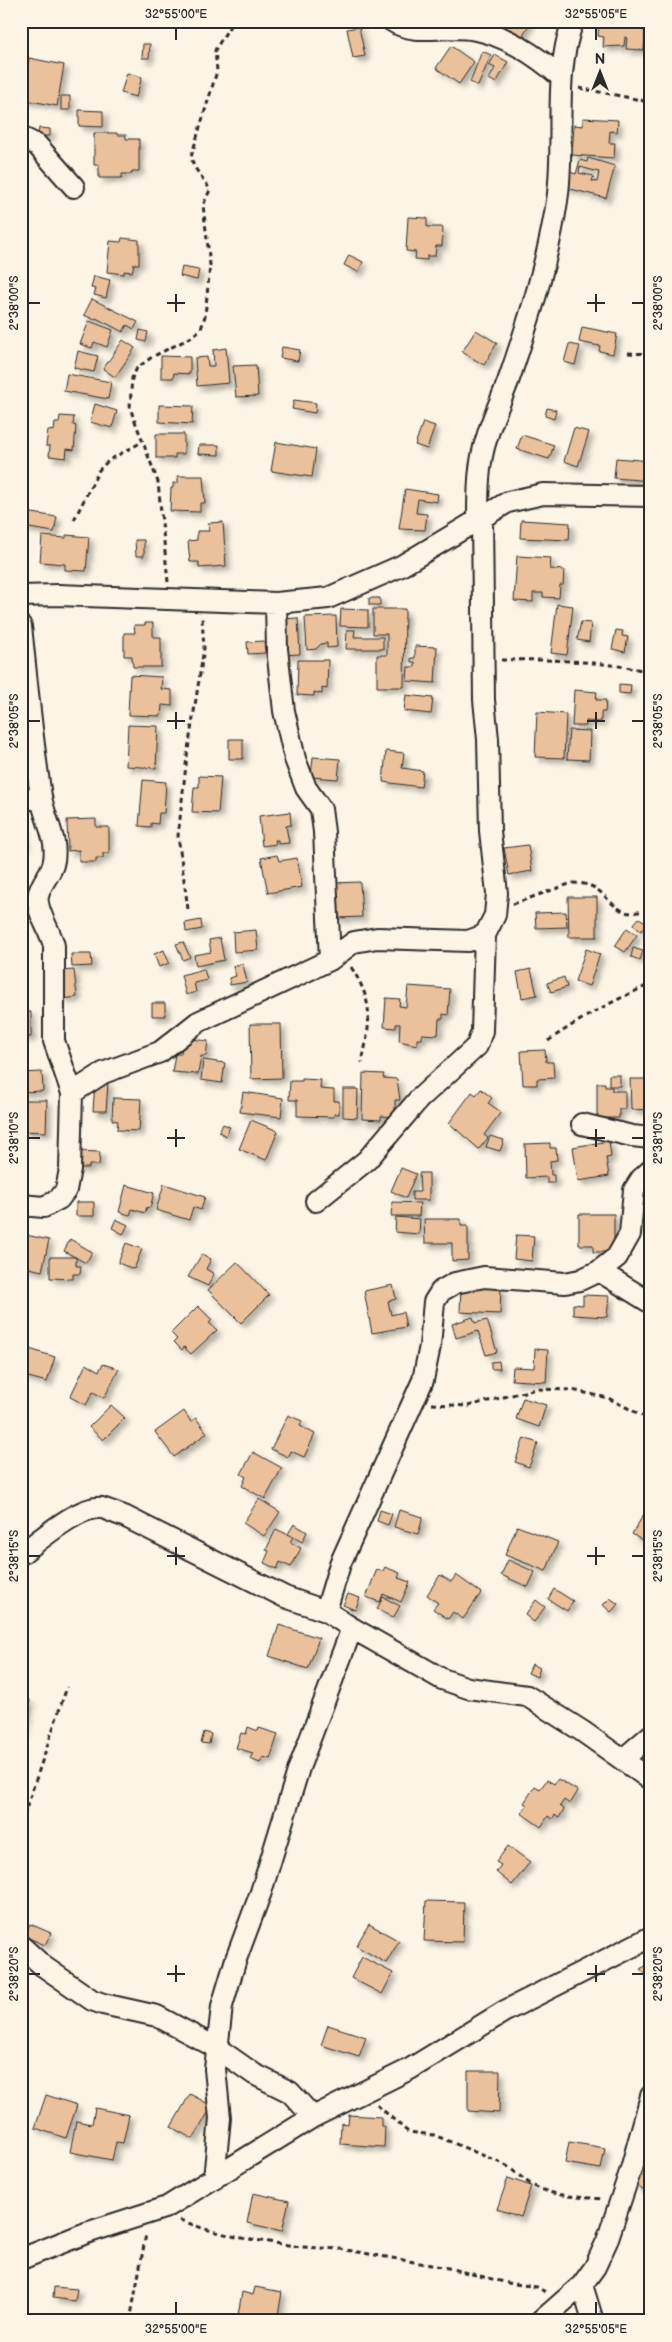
<svg xmlns="http://www.w3.org/2000/svg" width="672" height="2342" font-family="'Balsamiq Sans',sans-serif">
  <style>
    .building { fill: #ebc19b; stroke: #2b2b2b; fill-rule: evenodd; filter: url(#shadow) }
    .lines { fill: none; stroke-linecap: round; stroke-linejoin: round }
    .street-casing { stroke: #2b2b2b; stroke-width: 24 }
    .path { stroke: #2b2b2b; stroke-width: 3; stroke-dasharray: 5 4; stroke-linecap: butt }
    .street { stroke: #fcf5e5; stroke-width: 20 }
    .ticks { fill: none; stroke: #2b2b2b; stroke-width: 2 }
    .neatline { fill: none; stroke: #2b2b2b; stroke-width: 2 }
    .ticks-label { font-size: 12px; text-anchor: middle; fill: #2b2b2b }
  </style>
  <defs>
    <filter id="shadow"><feDropShadow dx="4.5" dy="4.5" stdDeviation="2.5" flood-color="#0004"/></filter>
  </defs>
  <rect width="100%" height="100%" fill="#fcf5e5"/>
  <filter id="ink" filterUnits="userSpaceOnUse"><feTurbulence type="fractalNoise" baseFrequency=".02" numOctaves="2"/><feDisplacementMap in="SourceGraphic" scale="10" xChannelSelector="R" yChannelSelector="G"/><feConvolveMatrix kernelMatrix="1 2 1 2 8 2 1 2 1" color-interpolation-filters="sRGB"/></filter>
  <g filter="url(#ink)">
    <!-- building -->
    <path class="building" d="M 505,21 L 527,21 L 530,23 L 522,37 L 502,26 Z
      M 599,21 L 645,21 L 645,24 L 641,23 L 641,30 L 645,30 L 644,50 L 626,49 L 627,37 L 625,37 L 624,46 L 603,47 L 604,37 L 598,36 Z
      M 359,27 L 365,56 L 353,58 L 347,29 Z
      M 143,44 L 150,44 L 149,58 L 142,58 Z
      M 451,46 L 474,62 L 459,84 L 436,68 Z
      M 482,51 L 491,55 L 478,86 L 470,82 Z
      M 495,55 L 508,62 L 496,83 L 489,79 L 495,68 L 489,65 Z
      M 29,58 L 64,65 L 57,106 L 21,99 Z
      M 127,73 L 142,77 L 136,97 L 121,93 Z
      M 61,96 L 70,96 L 70,110 L 61,110 Z
      M 79,110 L 103,111 L 103,127 L 79,126 Z
      M 583,118 L 618,120 L 617,132 L 610,131 L 609,143 L 615,143 L 614,158 L 572,155 L 574,125 L 583,126 Z
      M 39,128 L 50,129 L 50,136 L 38,136 Z
      M 94,133 L 117,133 L 117,135 L 126,135 L 126,139 L 139,139 L 139,171 L 132,171 L 132,174 L 122,174 L 122,178 L 99,178 L 99,165 L 94,165 Z
      M 588,158 L 615,166 L 606,198 L 563,187 L 567,171 L 576,174 L 580,160 L 587,162 ZM 580,167 L 599,172 L 597,182 L 592,181 L 594,176 L 579,173 Z
      M 408,217 L 427,218 L 427,227 L 443,227 L 442,246 L 436,246 L 435,256 L 427,256 L 427,260 L 415,259 L 416,252 L 406,251 Z
      M 122,238 L 139,240 L 139,264 L 134,264 L 132,272 L 124,271 L 124,274 L 107,272 L 110,241 L 121,242 Z
      M 349,255 L 363,262 L 358,272 L 344,265 Z
      M 182,267 L 199,270 L 197,280 L 180,276 Z
      M 94,276 L 110,280 L 106,298 L 94,295 L 96,289 L 91,288 Z
      M 92,299 L 138,322 L 134,329 L 127,325 L 123,332 L 96,318 L 95,320 L 84,315 Z
      M 89,321 L 113,330 L 107,347 L 94,342 L 92,348 L 80,344 Z
      M 582,327 L 617,334 L 613,354 L 599,351 L 600,346 L 579,342 Z
      M 140,330 L 148,332 L 146,342 L 138,340 Z
      M 476,330 L 497,343 L 484,365 L 462,352 Z
      M 123,340 L 135,348 L 115,377 L 103,369 Z
      M 569,344 L 580,346 L 575,365 L 564,362 Z
      M 282,347 L 300,350 L 298,361 L 280,358 Z
      M 226,348 L 229,383 L 197,386 L 195,358 L 207,357 L 208,366 L 214,366 L 213,350 Z
      M 78,351 L 98,356 L 94,372 L 74,368 Z
      M 161,356 L 190,357 L 190,374 L 174,373 L 173,378 L 161,378 Z
      M 256,365 L 258,396 L 236,397 L 233,366 Z
      M 67,374 L 111,382 L 108,399 L 64,391 Z
      M 294,400 L 316,403 L 315,413 L 292,409 Z
      M 95,404 L 117,411 L 112,428 L 90,422 Z
      M 159,405 L 193,406 L 192,424 L 159,422 Z
      M 547,408 L 556,410 L 554,419 L 545,416 Z
      M 60,416 L 74,417 L 73,425 L 76,426 L 74,450 L 67,449 L 66,458 L 49,456 L 50,446 L 46,446 L 48,430 L 54,431 L 55,423 L 59,423 Z
      M 423,422 L 435,426 L 427,449 L 415,445 Z
      M 574,428 L 589,432 L 578,466 L 564,461 Z
      M 156,434 L 184,434 L 184,454 L 175,454 L 175,458 L 156,458 Z
      M 522,435 L 554,445 L 549,459 L 517,449 Z
      M 276,442 L 316,449 L 312,477 L 271,471 Z
      M 199,445 L 219,445 L 219,455 L 198,454 Z
      M 616,458 L 651,461 L 651,481 L 614,478 Z
      M 178,476 L 203,476 L 205,503 L 200,503 L 200,512 L 170,511 L 171,488 L 173,488 L 173,483 L 178,483 Z
      M 405,489 L 438,494 L 437,502 L 418,499 L 416,513 L 427,514 L 425,530 L 399,529 Z
      M 26,512 L 57,517 L 54,532 L 23,527 Z
      M 521,520 L 570,523 L 569,540 L 520,538 Z
      M 223,522 L 226,566 L 199,568 L 199,562 L 190,562 L 188,541 L 197,540 L 197,531 L 209,531 L 208,523 Z
      M 66,535 L 89,537 L 86,571 L 65,570 L 65,564 L 40,562 L 42,536 L 66,538 Z
      M 135,540 L 144,540 L 144,556 L 136,556 Z
      M 517,556 L 551,558 L 550,569 L 564,570 L 563,585 L 560,585 L 559,598 L 543,597 L 543,593 L 533,593 L 533,602 L 514,601 Z
      M 369,598 L 380,598 L 380,605 L 369,605 Z
      M 557,604 L 573,606 L 567,655 L 551,653 Z
      M 341,609 L 368,610 L 368,627 L 340,626 Z
      M 373,609 L 405,609 L 404,687 L 377,687 L 377,655 L 387,655 L 387,634 L 373,634 Z
      M 336,616 L 337,647 L 327,648 L 327,643 L 321,644 L 316,649 L 307,650 L 305,617 Z
      M 298,618 L 300,654 L 282,655 L 280,619 Z
      M 581,622 L 591,623 L 589,642 L 577,640 Z
      M 145,623 L 153,623 L 153,637 L 161,637 L 161,667 L 133,667 L 132,656 L 124,656 L 124,633 L 135,633 L 134,625 L 145,625 Z
      M 347,630 L 355,630 L 354,637 L 383,637 L 383,649 L 346,649 Z
      M 616,630 L 623,631 L 622,636 L 628,637 L 625,652 L 612,649 Z
      M 264,641 L 265,653 L 248,654 L 247,642 Z
      M 415,646 L 437,647 L 435,683 L 407,681 L 408,667 L 415,667 L 415,662 L 411,662 L 411,658 L 415,658 Z
      M 298,660 L 328,660 L 327,689 L 322,688 L 322,694 L 314,692 L 314,696 L 297,695 Z
      M 130,675 L 162,677 L 161,689 L 172,690 L 172,706 L 162,705 L 161,716 L 128,715 Z
      M 619,684 L 631,685 L 630,694 L 619,693 Z
      M 574,690 L 597,692 L 596,700 L 606,700 L 605,712 L 601,712 L 601,722 L 586,721 L 586,726 L 572,726 Z
      M 406,695 L 433,698 L 431,714 L 404,711 Z
      M 537,712 L 566,714 L 564,758 L 535,757 Z
      M 128,725 L 158,726 L 156,768 L 126,766 Z
      M 569,730 L 590,731 L 589,760 L 567,759 Z
      M 229,739 L 243,739 L 243,759 L 229,759 Z
      M 386,751 L 404,753 L 402,768 L 423,771 L 421,787 L 383,782 Z
      M 313,757 L 340,759 L 338,779 L 311,777 Z
      M 199,776 L 221,777 L 218,813 L 192,812 L 194,787 L 199,787 Z
      M 143,780 L 166,782 L 164,813 L 159,813 L 158,824 L 151,823 L 151,827 L 139,826 Z
      M 290,812 L 291,825 L 286,826 L 289,843 L 278,844 L 278,840 L 275,840 L 276,844 L 262,846 L 259,816 Z
      M 96,819 L 96,827 L 109,827 L 109,853 L 103,853 L 103,858 L 96,858 L 96,862 L 79,862 L 79,850 L 68,851 L 67,820 Z
      M 21,822 L 24,822 L 24,847 L 21,847 Z
      M 528,845 L 532,871 L 509,875 L 504,848 Z
      M 277,855 L 279,861 L 297,858 L 302,887 L 268,893 L 261,858 Z
      M 360,882 L 362,917 L 337,918 L 332,883 Z
      M 568,897 L 597,897 L 597,937 L 569,937 Z
      M 566,912 L 567,927 L 536,928 L 535,913 Z
      M 639,918 L 647,923 L 641,931 L 633,925 Z
      M 201,920 L 202,929 L 186,932 L 185,923 Z
      M 627,928 L 637,935 L 625,952 L 615,946 Z
      M 256,930 L 258,950 L 234,952 L 233,932 Z
      M 220,938 L 224,960 L 196,966 L 194,955 L 211,952 L 209,940 Z
      M 183,942 L 190,957 L 183,960 L 176,944 Z
      M 633,948 L 643,951 L 640,960 L 631,957 Z
      M 586,949 L 600,954 L 589,986 L 575,981 Z
      M 164,950 L 169,963 L 159,967 L 154,954 Z
      M 71,954 L 91,954 L 92,966 L 72,967 Z
      M 243,964 L 247,982 L 230,985 L 229,978 L 236,976 L 233,966 Z
      M 204,969 L 207,980 L 194,983 L 196,992 L 186,995 L 181,975 Z
      M 531,969 L 537,995 L 522,998 L 517,972 Z
      M 74,970 L 77,997 L 63,999 L 60,971 Z
      M 564,977 L 567,987 L 551,992 L 547,983 Z
      M 408,986 L 450,989 L 448,1015 L 443,1014 L 443,1019 L 439,1019 L 438,1035 L 422,1034 L 422,1039 L 417,1039 L 417,1045 L 399,1041 L 400,1024 L 396,1024 L 396,1028 L 384,1027 L 386,998 L 400,999 L 399,1006 L 406,1007 Z
      M 152,1003 L 165,1003 L 165,1016 L 152,1016 Z
      M 21,1012 L 31,1012 L 31,1037 L 21,1037 Z
      M 250,1024 L 281,1024 L 282,1078 L 251,1079 Z
      M 183,1038 L 208,1041 L 206,1056 L 201,1056 L 198,1074 L 172,1072 L 175,1054 L 181,1054 Z
      M 545,1050 L 546,1062 L 553,1062 L 554,1078 L 537,1079 L 537,1085 L 523,1085 L 521,1051 Z
      M 203,1060 L 225,1063 L 222,1083 L 201,1080 Z
      M 42,1072 L 43,1091 L 21,1092 L 21,1073 Z
      M 363,1073 L 384,1074 L 383,1078 L 397,1079 L 400,1100 L 395,1100 L 395,1117 L 381,1116 L 381,1120 L 362,1119 Z
      M 609,1075 L 620,1075 L 620,1086 L 609,1086 Z
      M 302,1079 L 321,1080 L 320,1089 L 334,1090 L 334,1101 L 339,1101 L 339,1114 L 334,1114 L 334,1117 L 297,1116 L 297,1100 L 289,1100 L 290,1081 L 302,1081 Z
      M 630,1079 L 651,1079 L 651,1109 L 631,1110 Z
      M 95,1081 L 108,1082 L 106,1111 L 93,1111 Z
      M 597,1083 L 605,1083 L 605,1087 L 612,1087 L 612,1091 L 625,1091 L 625,1109 L 619,1109 L 619,1118 L 597,1118 Z
      M 343,1089 L 358,1089 L 357,1118 L 343,1117 Z
      M 481,1089 L 492,1098 L 488,1103 L 501,1112 L 484,1135 L 488,1138 L 479,1149 L 449,1123 L 472,1092 L 476,1095 Z
      M 243,1092 L 283,1098 L 281,1117 L 240,1112 Z
      M 113,1098 L 141,1099 L 139,1131 L 117,1130 L 118,1121 L 112,1120 Z
      M 21,1100 L 47,1100 L 46,1132 L 21,1131 Z
      M 251,1120 L 278,1131 L 266,1160 L 239,1149 Z
      M 223,1124 L 230,1127 L 226,1136 L 219,1132 Z
      M 490,1136 L 504,1140 L 500,1151 L 486,1147 Z
      M 609,1141 L 611,1157 L 606,1158 L 609,1176 L 578,1181 L 573,1147 Z
      M 550,1143 L 550,1148 L 556,1148 L 557,1160 L 550,1161 L 551,1175 L 554,1175 L 554,1183 L 547,1183 L 547,1177 L 526,1178 L 525,1144 Z
      M 77,1151 L 100,1152 L 99,1165 L 89,1165 L 89,1168 L 76,1168 Z
      M 401,1168 L 416,1174 L 406,1198 L 391,1191 Z
      M 419,1173 L 429,1173 L 429,1200 L 412,1200 L 412,1192 L 420,1192 Z
      M 164,1184 L 205,1197 L 201,1210 L 193,1207 L 189,1220 L 156,1210 Z
      M 126,1185 L 154,1193 L 150,1208 L 147,1207 L 145,1213 L 132,1209 L 130,1215 L 119,1212 Z
      M 76,1202 L 94,1202 L 94,1216 L 76,1216 Z
      M 392,1202 L 420,1203 L 419,1216 L 391,1216 Z
      M 579,1214 L 614,1214 L 614,1252 L 593,1252 L 593,1245 L 579,1245 Z
      M 396,1217 L 420,1219 L 419,1234 L 395,1232 Z
      M 116,1219 L 128,1225 L 123,1234 L 112,1228 Z
      M 424,1219 L 461,1219 L 461,1226 L 468,1226 L 468,1260 L 452,1261 L 452,1243 L 425,1243 Z
      M 21,1234 L 49,1240 L 42,1271 L 21,1266 Z
      M 516,1235 L 534,1236 L 532,1261 L 514,1259 Z
      M 70,1239 L 92,1252 L 86,1263 L 64,1251 Z
      M 126,1243 L 142,1249 L 134,1269 L 118,1263 Z
      M 202,1254 L 211,1259 L 206,1269 L 214,1274 L 208,1286 L 188,1277 Z
      M 50,1257 L 76,1257 L 76,1266 L 81,1266 L 80,1274 L 73,1274 L 73,1279 L 50,1278 Z
      M 237,1262 L 269,1295 L 241,1323 L 208,1290 Z
      M 393,1285 L 396,1299 L 388,1301 L 391,1315 L 403,1312 L 406,1327 L 372,1333 L 364,1291 Z
      M 461,1286 L 501,1287 L 500,1314 L 460,1312 Z
      M 583,1295 L 609,1296 L 607,1317 L 573,1315 L 573,1304 L 583,1305 Z
      M 198,1306 L 212,1320 L 209,1323 L 217,1330 L 191,1354 L 184,1347 L 182,1350 L 174,1342 L 177,1339 L 171,1333 Z
      M 473,1317 L 475,1323 L 487,1320 L 497,1352 L 486,1355 L 478,1331 L 456,1338 L 452,1324 Z
      M 26,1348 L 55,1357 L 47,1382 L 21,1375 L 21,1364 Z
      M 535,1349 L 548,1350 L 546,1382 L 512,1380 L 513,1367 L 534,1368 Z
      M 499,1361 L 500,1369 L 491,1369 L 491,1362 Z
      M 86,1364 L 99,1371 L 103,1364 L 119,1369 L 104,1398 L 93,1392 L 86,1405 L 70,1397 Z
      M 523,1398 L 546,1405 L 539,1427 L 516,1419 Z
      M 111,1405 L 125,1418 L 103,1440 L 89,1427 Z
      M 184,1411 L 191,1422 L 196,1418 L 207,1433 L 174,1457 L 155,1432 Z
      M 288,1415 L 302,1421 L 300,1426 L 315,1434 L 304,1457 L 291,1451 L 288,1457 L 271,1449 Z
      M 524,1438 L 538,1443 L 529,1467 L 515,1462 Z
      M 253,1452 L 282,1468 L 265,1499 L 242,1486 L 246,1477 L 241,1474 Z
      M 259,1499 L 280,1512 L 264,1536 L 243,1523 Z
      M 380,1510 L 392,1514 L 388,1525 L 377,1521 Z
      M 399,1510 L 423,1517 L 418,1534 L 394,1527 Z
      M 644,1514 L 651,1518 L 651,1546 L 632,1534 Z
      M 294,1524 L 307,1532 L 302,1542 L 288,1534 Z
      M 517,1526 L 558,1542 L 546,1571 L 505,1555 Z
      M 276,1529 L 293,1537 L 290,1542 L 301,1548 L 291,1567 L 280,1562 L 277,1569 L 264,1563 L 269,1551 L 266,1550 Z
      M 508,1560 L 535,1572 L 528,1587 L 501,1575 Z
      M 385,1567 L 400,1573 L 398,1578 L 410,1582 L 401,1602 L 383,1594 L 380,1602 L 366,1597 L 377,1569 L 383,1571 Z
      M 440,1575 L 451,1582 L 456,1575 L 481,1593 L 463,1619 L 453,1612 L 448,1619 L 433,1609 L 438,1603 L 427,1595 Z
      M 554,1589 L 573,1601 L 567,1611 L 548,1599 Z
      M 348,1594 L 360,1598 L 355,1610 L 343,1605 Z
      M 383,1597 L 400,1606 L 393,1618 L 377,1609 Z
      M 610,1598 L 618,1604 L 611,1612 L 603,1605 Z
      M 536,1600 L 545,1607 L 534,1622 L 525,1615 Z
      M 279,1625 L 319,1638 L 308,1669 L 269,1656 Z
      M 532,1664 L 540,1668 L 537,1677 L 528,1673 Z
      M 21,1698 L 30,1700 L 23,1733 L 21,1733 Z
      M 248,1727 L 258,1731 L 259,1728 L 278,1734 L 270,1759 L 263,1757 L 260,1763 L 250,1759 L 253,1753 L 236,1748 L 241,1733 L 246,1734 Z
      M 204,1732 L 211,1734 L 209,1744 L 201,1743 Z
      M 558,1779 L 578,1791 L 570,1804 L 564,1800 L 560,1806 L 564,1809 L 559,1818 L 555,1815 L 552,1819 L 548,1816 L 541,1827 L 521,1813 L 527,1805 L 524,1803 L 535,1786 L 540,1789 L 547,1780 L 554,1784 Z
      M 508,1846 L 530,1862 L 512,1885 L 496,1872 L 501,1865 L 496,1862 Z
      M 426,1901 L 464,1902 L 463,1942 L 424,1941 Z
      M 30,1924 L 51,1933 L 45,1945 L 24,1936 Z
      M 369,1924 L 399,1941 L 386,1963 L 356,1946 Z
      M 362,1957 L 393,1973 L 382,1994 L 351,1978 Z
      M 651,1963 L 651,1979 L 640,1969 Z
      M 328,2025 L 366,2037 L 359,2057 L 321,2045 Z
      M 468,2071 L 500,2071 L 499,2113 L 468,2111 Z
      M 190,2094 L 212,2106 L 193,2139 L 171,2127 Z
      M 46,2095 L 77,2105 L 66,2138 L 35,2128 Z
      M 95,2108 L 129,2115 L 123,2143 L 116,2142 L 112,2160 L 70,2152 L 76,2121 L 92,2124 Z
      M 349,2115 L 381,2117 L 381,2126 L 385,2127 L 384,2147 L 340,2144 L 341,2123 L 348,2124 Z
      M 569,2142 L 605,2148 L 601,2169 L 565,2163 Z
      M 641,2175 L 651,2181 L 650,2194 L 635,2185 Z
      M 508,2178 L 531,2186 L 521,2217 L 497,2209 Z
      M 253,2193 L 289,2201 L 282,2231 L 247,2223 Z
      M 54,2287 L 77,2289 L 75,2301 L 53,2298 Z
      M 255,2287 L 282,2292 L 277,2321 L 238,2315 L 242,2292 L 253,2295 Z"/>
    <g class="lines">
      <!-- street casing -->
      <g class="street-casing">
        <path id="street" d="M 392,21 C 415,36 444,25 471,29 C 503,33 537,56 561,77
          M 21,137 L 37,145 L 74,187
          M 478,519 C 478,492 478,463 487,437 C 493,415 504,395 511,373 C 530,317 548,260 557,201 C 566,142 552,78 573,21
          M 21,596 L 58,595 L 276,603 L 328,598 L 401,566 L 508,502 L 543,494 L 651,496
          M 276,603 L 277,649 L 284,711 L 295,759 L 306,788 L 321,809 L 324,832 L 330,960
          M 21,626 C 27,682 32,739 41,796 C 43,812 51,827 54,843 C 58,874 43,874 38,896 C 35,910 51,931 54,946 L 54,1041 L 72,1093 L 70,1169 L 66,1190 L 59,1199 L 44,1207 L 21,1205
          M 21,799 L 41,799
          M 72,1093 L 103,1073 L 160,1052 L 198,1022 L 330,960 L 354,942 L 377,938 L 468,941 L 485,935 L 495,915 L 497,893 L 490,831 L 488,739 L 484,700 L 482,517
          M 582,1124 L 632,1136 L 651,1138
          M 316,1201 L 367,1160 L 419,1099 L 477,1046 L 482,1031 L 485,935
          M 599,1271 L 651,1303
          M 21,1554 C 39,1541 79,1505 102,1508 C 109,1510 117,1514 124,1516 L 285,1597 L 326,1611 L 352,1628 L 442,1679 L 468,1688 L 527,1696 L 582,1731 L 651,1780
          M 326,1611 L 340,1564 L 423,1380 L 430,1346 L 434,1302 L 441,1291 L 455,1283 L 484,1277 L 565,1283 L 580,1280 L 599,1271 L 617,1257 L 630,1234 L 634,1190 L 641,1179 L 651,1170
          M 623,1759 L 651,1735
          M 21,1946 L 43,1966 L 92,2000 L 103,2004 L 157,2016 L 217,2048 L 254,2074 L 290,2092 L 313,2117
          M 214,2179 L 220,2118 L 215,2069 L 222,2006 L 236,1959 L 261,1892 L 299,1768 L 352,1628
          M 21,2259 L 86,2233 L 167,2207 L 313,2117 L 410,2069 L 505,2011 L 651,1937
          M 582,2285 L 593,2321
          M 541,2321 L 582,2285 L 595,2267 L 607,2241 L 631,2169 L 651,2096"/>
      </g>
      <!-- path -->
      <path class="path" d="M 579,88 L 641,100 L 651,104
        M 628,353 L 651,354
        M 74,520 L 99,470 L 109,460 L 142,442
        M 168,582 L 158,482 L 130,408 L 131,391 L 132,378 L 137,368 L 152,357 L 190,338 L 201,329 L 205,316 L 210,265 L 203,205 L 210,190 C 204,178 194,171 191,157 L 217,71 L 215,50 L 233,21
        M 501,660 C 551,659 602,661 651,672
        M 513,904 L 572,883 C 603,883 601,899 623,911 C 632,916 641,909 651,912
        M 188,909 L 178,836 L 187,756 L 204,648 L 202,618
        M 351,967 C 375,1004 370,1022 362,1063
        M 548,1041 C 581,1018 614,1000 651,984
        M 432,1404 L 468,1406 L 536,1389 L 572,1390 L 608,1398 L 643,1416 L 651,1416
        M 21,1824 L 67,1687
        M 377,2105 L 408,2132 L 434,2135 L 499,2162 C 513,2168 521,2179 534,2186 C 554,2197 581,2197 603,2199
        M 180,2220 L 205,2229 L 236,2237 L 301,2247 L 341,2249 L 448,2268 L 508,2283 L 537,2287 L 547,2293
        M 130,2321 L 146,2234"/>
      <!-- street -->
      <use href="#street" class="street"/>
    </g>
  </g>
  <!-- ticks -->
  <path class="ticks" d="M 176,28 L 176,40M 596,28 L 596,40M 176,294 L 176,312M 596,294 L 596,312M 28,303 L 40,303M 167,303 L 185,303M 587,303 L 605,303M 632,303 L 644,303M 176,712 L 176,729M 596,712 L 596,729M 28,721 L 40,721M 167,721 L 185,721M 587,721 L 605,721M 632,721 L 644,721M 176,1129 L 176,1147M 596,1129 L 596,1147M 28,1138 L 40,1138M 167,1138 L 185,1138M 587,1138 L 605,1138M 632,1138 L 644,1138M 176,1547 L 176,1565M 596,1547 L 596,1565M 28,1556 L 40,1556M 167,1556 L 185,1556M 587,1556 L 605,1556M 632,1556 L 644,1556M 176,1965 L 176,1982M 596,1965 L 596,1982M 28,1974 L 40,1974M 167,1974 L 185,1974M 587,1974 L 605,1974M 632,1974 L 644,1974M 176,2302 L 176,2314M 596,2302 L 596,2314"/>
  <!-- margin -->
  <rect width="672" height="2342" fill="none" stroke="#fcf5e5" stroke-width="55"/>
  <!-- north arrow -->
  <g transform="translate(600 72)" stroke="#fcf5e5" stroke-width="4" paint-order="stroke">
  <path d="M0-4L9 19L0 12L-9 19Z" fill="#2b2b2b"/>
  <text y="-8" font-size="14" font-weight="bold" text-anchor="middle" fill="#2b2b2b">N</text>
  </g>
  <rect x="28" y="28" width="616" height="2286" class="neatline"/>
  <g class="ticks-label">
    <text x="176" y="18">32°55'00"E</text>
    <text x="596" y="18">32°55'05"E</text>
    <text transform="translate(14 303) rotate(-90)" y="4">2°38'00"S</text>
    <text transform="translate(658 303) rotate(-90)" y="4">2°38'00"S</text>
    <text transform="translate(14 721) rotate(-90)" y="4">2°38'05"S</text>
    <text transform="translate(658 721) rotate(-90)" y="4">2°38'05"S</text>
    <text transform="translate(14 1138) rotate(-90)" y="4">2°38'10"S</text>
    <text transform="translate(658 1138) rotate(-90)" y="4">2°38'10"S</text>
    <text transform="translate(14 1556) rotate(-90)" y="4">2°38'15"S</text>
    <text transform="translate(658 1556) rotate(-90)" y="4">2°38'15"S</text>
    <text transform="translate(14 1974) rotate(-90)" y="4">2°38'20"S</text>
    <text transform="translate(658 1974) rotate(-90)" y="4">2°38'20"S</text>
    <text x="176" y="2333">32°55'00"E</text>
    <text x="596" y="2333">32°55'05"E</text>
  </g>
</svg>
